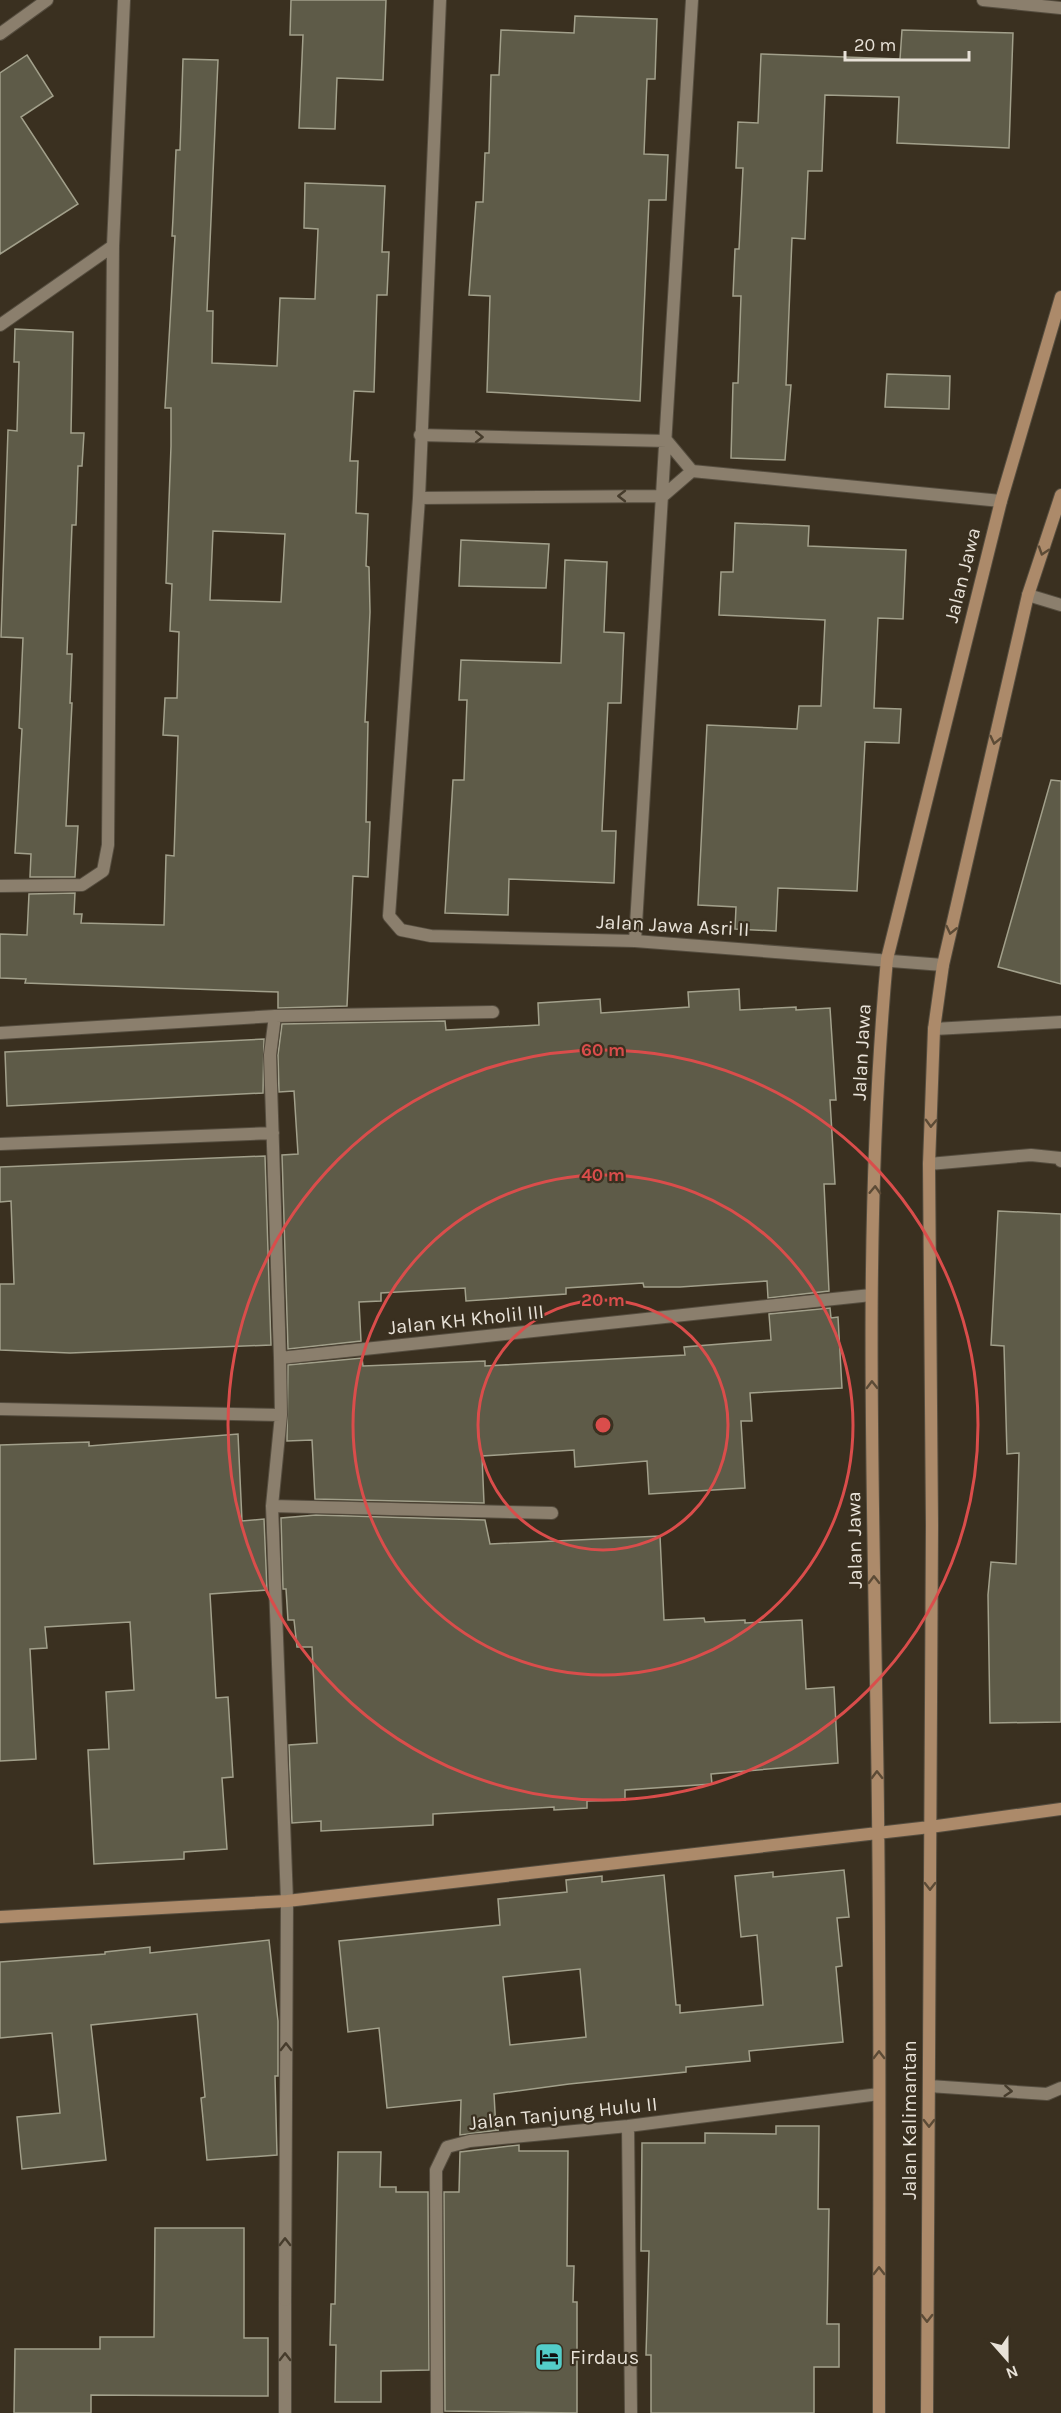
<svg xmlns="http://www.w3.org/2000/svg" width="1061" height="2413" font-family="Karla,sans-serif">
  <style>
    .building { fill: #5e5b48; stroke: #a2a08b; stroke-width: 1.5; fill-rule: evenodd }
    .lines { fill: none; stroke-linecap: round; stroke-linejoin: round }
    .lane-casing { stroke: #554d3f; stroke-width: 14 }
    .street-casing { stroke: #554d3f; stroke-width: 14 }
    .secondary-casing { stroke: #554d3f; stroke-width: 14 }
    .lane { stroke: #8b7f6d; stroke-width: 12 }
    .street { stroke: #8b7f6d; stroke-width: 12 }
    .secondary { stroke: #ac8a6a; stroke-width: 12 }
    .oneway { stroke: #463c2c }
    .oneway2 { stroke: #5c4b36 }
    .ring { fill: none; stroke: #da4d4b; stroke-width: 3 }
    .labels { text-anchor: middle; stroke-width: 4.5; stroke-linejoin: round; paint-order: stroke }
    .street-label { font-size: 20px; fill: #e8e2d8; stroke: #3a3020 }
    .poi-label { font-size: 20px; fill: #e8e2d8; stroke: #3a3020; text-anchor: start }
    .centre { fill: #da4d4b; stroke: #3a3020; stroke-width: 3 }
    .ring-label { font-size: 18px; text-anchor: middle; font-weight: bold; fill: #da4d4b; stroke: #3a3020; stroke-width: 4.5; stroke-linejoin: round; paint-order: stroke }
  </style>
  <rect width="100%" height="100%" fill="#3a3020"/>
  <!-- building -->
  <path class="building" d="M 291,0 L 386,0 L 383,80 L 337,78 L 335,129 L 299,128 L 303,35 L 290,35 Z
    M 575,16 L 657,19 L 655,79 L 647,79 L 644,154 L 668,155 L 666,200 L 649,200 L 640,401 L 487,392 L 490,296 L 469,295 L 476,202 L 483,202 L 485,153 L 489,153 L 491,75 L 499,75 L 501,30 L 574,33 Z
    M 902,30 L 1013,33 L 1009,148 L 897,143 L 899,97 L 825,95 L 822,171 L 808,171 L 805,239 L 792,238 L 786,385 L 791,385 L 785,460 L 731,458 L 733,383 L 738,383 L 741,296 L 733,296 L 735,249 L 739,249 L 743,168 L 736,168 L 738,122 L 758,123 L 761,54 L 900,59 Z
    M 27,55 L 53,96 L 21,117 L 78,204 L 0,254 L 0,73 Z
    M 183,59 L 218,60 L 207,311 L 213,311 L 212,363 L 277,366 L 280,298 L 315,299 L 318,229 L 304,228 L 305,183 L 385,186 L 382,252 L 389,252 L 387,295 L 377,295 L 374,392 L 354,391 L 350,461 L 358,461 L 356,513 L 368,514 L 366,566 L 369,567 L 370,612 L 365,722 L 368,722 L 366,822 L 370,822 L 368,877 L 353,876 L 347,1006 L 278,1008 L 278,992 L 25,983 L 26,979 L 0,978 L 0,934 L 27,935 L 29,894 L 75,893 L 74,914 L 82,914 L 81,923 L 164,925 L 166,855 L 174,856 L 178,736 L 163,735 L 165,698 L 177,698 L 179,632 L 170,631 L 172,584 L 166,583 L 171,446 L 171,408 L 165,408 L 175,236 L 172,236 L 173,218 L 176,150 L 180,150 ZM 213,531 L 285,534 L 281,602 L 210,600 Z
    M 15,329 L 73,332 L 71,433 L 84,433 L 82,466 L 78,466 L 76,525 L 72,525 L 67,654 L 72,654 L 70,703 L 72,703 L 66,826 L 78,826 L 75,877 L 30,877 L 31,854 L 15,853 L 22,729 L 19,728 L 23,638 L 1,637 L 8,430 L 17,431 L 19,362 L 14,362 Z
    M 887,374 L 950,376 L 949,409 L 885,407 Z
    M 735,523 L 809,526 L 808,546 L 906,550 L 903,619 L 878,618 L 874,708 L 901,709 L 899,743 L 865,742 L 857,891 L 778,888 L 776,931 L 735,929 L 736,907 L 698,905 L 707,725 L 797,729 L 799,706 L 821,706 L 825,620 L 719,615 L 721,572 L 733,572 Z
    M 461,540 L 549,544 L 546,588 L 459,586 Z
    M 565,560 L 607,562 L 604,632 L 624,633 L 621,703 L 608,703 L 602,831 L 616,831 L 614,883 L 509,879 L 508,915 L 445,913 L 453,780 L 464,780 L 467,700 L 459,700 L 461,660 L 561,663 Z
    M 1051,780 L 1061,781 L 1061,984 L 998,967 Z
    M 739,989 L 740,1010 L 796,1007 L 796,1010 L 830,1008 L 836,1100 L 830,1100 L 835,1184 L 824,1184 L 829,1291 L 768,1298 L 767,1281 L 680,1287 L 644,1287 L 643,1283 L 566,1288 L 566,1294 L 466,1301 L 465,1288 L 381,1293 L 381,1301 L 359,1302 L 361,1341 L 288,1349 L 282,1155 L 298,1154 L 294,1091 L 279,1092 L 278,1055 L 282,1024 L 445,1021 L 446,1030 L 539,1025 L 538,1003 L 600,999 L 601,1013 L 689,1007 L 688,992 Z
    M 264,1039 L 263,1093 L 7,1106 L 5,1052 Z
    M 265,1156 L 271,1345 L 70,1353 L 0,1350 L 0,1284 L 14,1284 L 11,1201 L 0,1202 L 0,1167 Z
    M 998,1211 L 1061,1214 L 1061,1722 L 990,1723 L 988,1595 L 991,1562 L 1016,1564 L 1019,1453 L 1007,1454 L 1004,1346 L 991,1345 Z
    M 830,1308 L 831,1318 L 838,1317 L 842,1388 L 750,1393 L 752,1421 L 741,1421 L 745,1488 L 649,1494 L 647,1461 L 575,1467 L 574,1450 L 482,1456 L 484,1503 L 315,1499 L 312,1440 L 287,1441 L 288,1365 L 362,1358 L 363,1366 L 485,1361 L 485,1366 L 685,1355 L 684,1347 L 771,1340 L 769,1314 Z
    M 238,1434 L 242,1521 L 264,1519 L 267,1590 L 210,1594 L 216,1698 L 228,1697 L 233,1777 L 222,1778 L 227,1849 L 184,1852 L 184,1859 L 94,1864 L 88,1750 L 109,1749 L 106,1692 L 134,1690 L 130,1622 L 45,1627 L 47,1648 L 30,1649 L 36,1759 L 0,1761 L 0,1445 L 89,1442 L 89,1446 Z
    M 316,1515 L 485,1520 L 490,1544 L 660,1536 L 664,1620 L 704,1618 L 705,1622 L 745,1620 L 745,1623 L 802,1620 L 806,1689 L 834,1687 L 838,1763 L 711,1774 L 712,1784 L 625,1790 L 625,1800 L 587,1801 L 587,1808 L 554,1810 L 554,1807 L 433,1814 L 433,1825 L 321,1831 L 321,1821 L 292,1823 L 289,1745 L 317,1743 L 312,1647 L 297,1647 L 294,1620 L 288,1620 L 286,1589 L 283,1589 L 281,1518 Z
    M 844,1870 L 849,1917 L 837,1918 L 842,1966 L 836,1967 L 843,2042 L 749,2051 L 750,2061 L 686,2067 L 686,2072 L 569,2084 L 494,2094 L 496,2130 L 499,2130 L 460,2135 L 461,2100 L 387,2108 L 379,2028 L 348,2032 L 339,1941 L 500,1925 L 498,1899 L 567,1892 L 566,1880 L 602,1876 L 602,1882 L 664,1875 L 676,2005 L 680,2005 L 680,2013 L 763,2005 L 757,1935 L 741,1937 L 735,1876 L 773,1872 L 773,1877 ZM 580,1969 L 586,2037 L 510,2045 L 503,1977 Z
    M 269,1940 L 278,2021 L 278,2076 L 275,2076 L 277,2155 L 207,2160 L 201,2098 L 205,2097 L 197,2014 L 91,2025 L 106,2160 L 22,2169 L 17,2117 L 60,2113 L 52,2033 L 0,2038 L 0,1962 L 105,1954 L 105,1952 L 150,1947 L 150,1953 Z
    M 776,2126 L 819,2126 L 818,2209 L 829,2209 L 827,2324 L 839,2324 L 839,2367 L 814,2367 L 814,2413 L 651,2413 L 651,2355 L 646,2355 L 649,2251 L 641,2251 L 642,2143 L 705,2143 L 705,2133 L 776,2134 Z
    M 519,2145 L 519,2151 L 568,2151 L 567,2266 L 574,2266 L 573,2302 L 577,2302 L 577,2413 L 445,2411 L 444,2192 L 459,2192 L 460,2152 Z
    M 338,2152 L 381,2152 L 380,2187 L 396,2187 L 396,2192 L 428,2192 L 429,2370 L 381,2371 L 381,2402 L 335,2402 L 336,2345 L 330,2345 L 331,2304 L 335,2304 Z
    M 155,2228 L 244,2228 L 244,2338 L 268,2338 L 268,2396 L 91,2395 L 91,2413 L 14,2413 L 15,2349 L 100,2349 L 100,2337 L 154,2337 Z"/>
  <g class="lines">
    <!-- lane casing -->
    <g class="lane-casing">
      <path id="lane" d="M 1028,595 L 1061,605
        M 934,1029 L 1061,1022
        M 929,1164 L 1031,1155 L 1060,1158 L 1061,1161
        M 929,2086 L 1047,2094 L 1061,2088
        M 285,2413 L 285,2300"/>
    </g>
    <!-- street casing -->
    <g class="street-casing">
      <path id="street" d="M 440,0 L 419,498 L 389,916 L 401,930 L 431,936 L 635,941 L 943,965
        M 983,0 L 1061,8
        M 0,34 L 47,0
        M 0,325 L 113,246
        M 420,435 L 667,441 L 692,471 L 1001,501
        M 419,498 L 663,496 L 692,471
        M 0,886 L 82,885 L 103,871 L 108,845 L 113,246 L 124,0
        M 635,941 L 692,0
        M 275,1016 L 493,1012
        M 0,1033 L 275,1016 L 270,1055 L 280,1358 L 281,1415 L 272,1506 L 287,1901 L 285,2300
        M 0,1144 L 273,1133
        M 280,1358 L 871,1295
        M 0,1409 L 281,1415
        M 272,1506 L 552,1513
        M 628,2126 L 631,2413
        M 437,2413 L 436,2170 L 447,2147 L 470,2141 L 628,2126 L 879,2094"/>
    </g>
    <!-- secondary casing -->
    <g class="secondary-casing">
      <path id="secondary" d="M 0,1917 L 287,1901 L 930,1827 L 1061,1809
        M 879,2413 C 879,2189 881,1965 877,1741 C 873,1480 863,1219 887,959 L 1001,501 L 1061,297
        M 927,2413 L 932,1525 L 929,1164 L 934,1029 L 943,965 L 1028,595 L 1061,495"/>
    </g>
    <!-- lane -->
    <use href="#lane" class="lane"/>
    <!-- street -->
    <use href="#street" class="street"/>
    <!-- secondary -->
    <use href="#secondary" class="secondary"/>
  </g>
  <!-- one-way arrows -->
  <defs><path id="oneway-chevron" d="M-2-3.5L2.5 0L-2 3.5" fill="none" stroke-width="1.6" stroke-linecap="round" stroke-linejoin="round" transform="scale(1.5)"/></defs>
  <g class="oneway">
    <use href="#oneway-chevron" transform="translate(479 437) rotate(1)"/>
    <use href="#oneway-chevron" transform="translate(622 496) rotate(180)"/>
    <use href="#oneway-chevron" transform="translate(286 2047) rotate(-90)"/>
    <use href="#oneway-chevron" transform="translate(1008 2091) rotate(4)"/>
    <use href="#oneway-chevron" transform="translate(285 2242) rotate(-90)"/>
    <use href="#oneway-chevron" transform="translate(285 2357) rotate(-90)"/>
  </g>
  <g class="oneway2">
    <use href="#oneway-chevron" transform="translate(1043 551) rotate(108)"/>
    <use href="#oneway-chevron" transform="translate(995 740) rotate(103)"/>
    <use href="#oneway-chevron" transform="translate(951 930) rotate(103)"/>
    <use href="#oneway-chevron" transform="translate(931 1123) rotate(92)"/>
    <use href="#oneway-chevron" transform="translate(875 1190) rotate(-88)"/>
    <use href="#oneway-chevron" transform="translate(872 1385) rotate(-91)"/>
    <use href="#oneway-chevron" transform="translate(874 1580) rotate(-91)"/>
    <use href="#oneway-chevron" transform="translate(877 1775) rotate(-91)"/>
    <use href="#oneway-chevron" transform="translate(930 1886) rotate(90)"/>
    <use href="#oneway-chevron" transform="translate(879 2055) rotate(-90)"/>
    <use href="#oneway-chevron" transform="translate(929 2123) rotate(90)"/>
    <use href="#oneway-chevron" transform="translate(879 2271) rotate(-90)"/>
    <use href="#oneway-chevron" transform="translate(927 2318) rotate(90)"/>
  </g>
  <!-- distance rings -->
  <g class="ring">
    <circle cx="603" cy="1425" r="125"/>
    <circle cx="603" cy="1425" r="250"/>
    <circle cx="603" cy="1425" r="375"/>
  </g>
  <!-- icons -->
  <defs>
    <g id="hotel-square" transform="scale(1.5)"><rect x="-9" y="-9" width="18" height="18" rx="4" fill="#53cdc9" stroke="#3a3020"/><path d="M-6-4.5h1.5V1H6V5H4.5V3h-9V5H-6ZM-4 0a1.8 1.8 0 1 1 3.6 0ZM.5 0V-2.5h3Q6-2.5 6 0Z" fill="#111"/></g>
  </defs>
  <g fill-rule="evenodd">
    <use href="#hotel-square" x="549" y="2357"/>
  </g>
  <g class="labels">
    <!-- street labels -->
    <g class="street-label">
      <text transform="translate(962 575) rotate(-76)" y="7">Jalan Jawa</text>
      <text transform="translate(673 925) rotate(3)" y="7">Jalan Jawa Asri II</text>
      <text transform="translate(861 1052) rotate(-87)" y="7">Jalan Jawa</text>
      <text transform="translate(466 1319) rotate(-6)" y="7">Jalan KH Kholil III</text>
      <text transform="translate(854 1540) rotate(-91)" y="7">Jalan Jawa</text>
      <text transform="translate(563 2113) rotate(-6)" y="7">Jalan Tanjung Hulu II</text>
      <text transform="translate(909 2120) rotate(-90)" y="7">Jalan Kalimantan</text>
    </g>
    <!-- poi labels -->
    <g class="poi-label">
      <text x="570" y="2364">Firdaus</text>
    </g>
  </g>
  <circle cx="603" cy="1425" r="9" class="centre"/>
  <g class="ring-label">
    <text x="603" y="1056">60 m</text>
    <text x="603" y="1181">40 m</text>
    <text x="603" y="1306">20 m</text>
  </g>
  <!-- north arrow -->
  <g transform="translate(1007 2359) rotate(159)" stroke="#3a3020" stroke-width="4.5" paint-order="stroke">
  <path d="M0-4.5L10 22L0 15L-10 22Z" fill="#e8e2d8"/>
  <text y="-9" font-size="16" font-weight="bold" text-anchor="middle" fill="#e8e2d8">N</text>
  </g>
  <!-- scale -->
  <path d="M845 51v9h124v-9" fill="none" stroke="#e8e2d8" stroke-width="3"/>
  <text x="854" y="51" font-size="18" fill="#e8e2d8" stroke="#3a3020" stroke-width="4.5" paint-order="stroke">20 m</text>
</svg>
